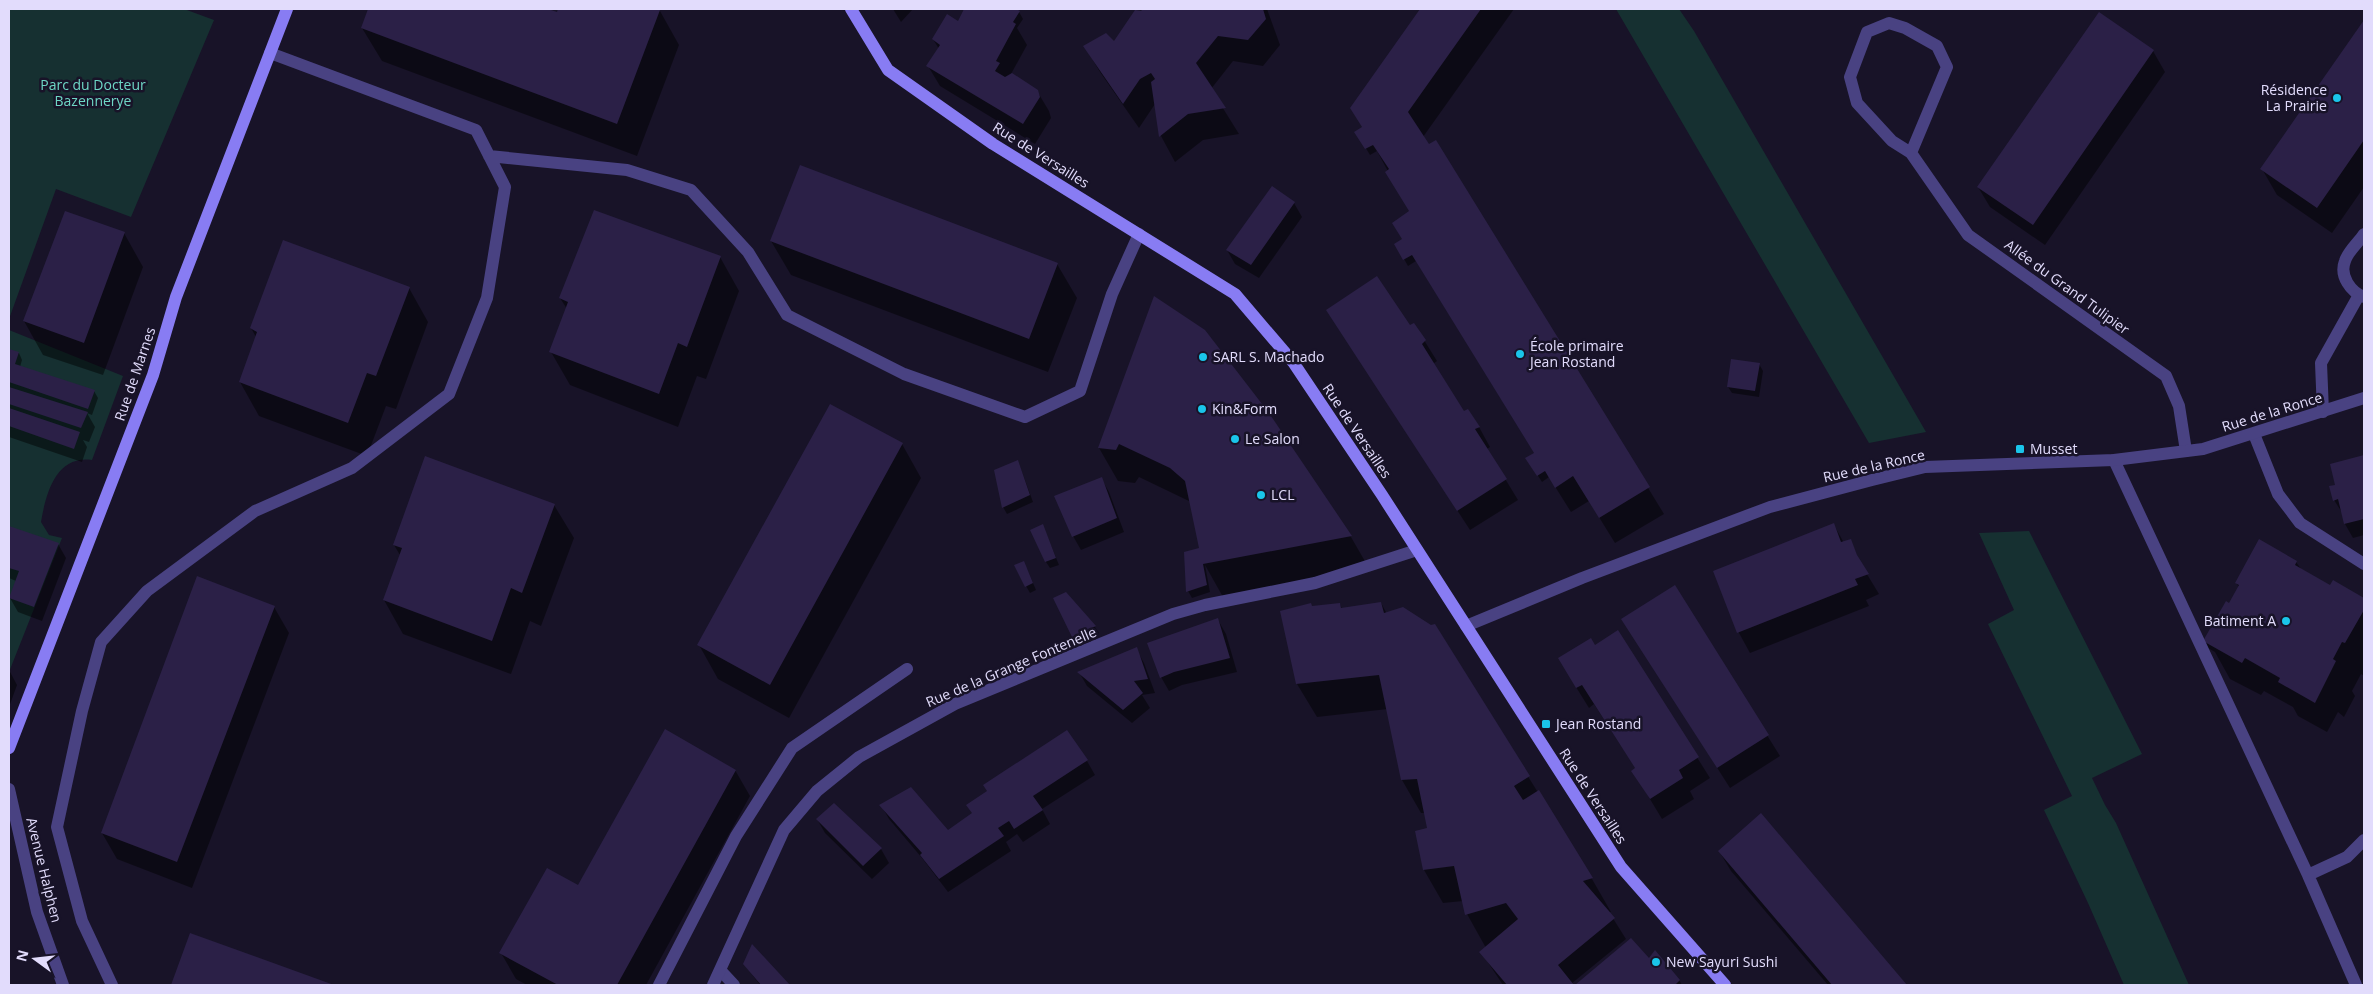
<svg xmlns="http://www.w3.org/2000/svg" width="2373" height="994" font-family="'Open Sans',sans-serif">
  <style>
    .green { fill: #163031 }
    .shadow { fill: #0007 }
    .building { fill: #2b2047 }
    .lines { fill: none; stroke-linecap: round; stroke-linejoin: round }
    .service { stroke: #494282; stroke-width: 12 }
    .minor { stroke: #494282; stroke-width: 12 }
    .tertiary { stroke: #494282; stroke-width: 12 }
    .secondary { stroke: #887cf3; stroke-width: 12 }
    .poi-dot { fill: #1ac5ea; stroke: #181328; stroke-width: 2 }
    .labels { text-anchor: middle; stroke-width: 5; stroke-linejoin: round; paint-order: stroke }
    .park-label { font-size: 14px; fill: #6ed6c5; stroke: #181328 }
    .poi-label { font-size: 14px; fill: #e2dcfc; stroke: #181328; text-anchor: start }
    .street-label { font-size: 14px; fill: #e2dcfc; stroke: #181328 }
  </style>
  <rect width="100%" height="100%" fill="#181328"/>
  <!-- green -->
  <path class="green" d="M 9,9 L 184,9 L 214,20 L 131,217 L 56,189 L 9,319 Z
    M 1616,9 L 1679,9 L 1694,31 L 1926,432 L 1869,443 Z
    M 9,330 L 123,376 L 92,460 C 56,455 46,493 41,522 L 49,535 L 62,538 L 9,672 Z
    M 2029,531 L 2142,754 L 2092,778 L 2105,805 L 2116,823 L 2189,985 L 2124,985 L 2088,903 L 2044,810 L 2072,796 L 1988,624 L 2014,610 L 1979,533 Z"/>
  <!-- shadow -->
  <path class="shadow" d="M 369,9 L 544,9 L 558,14 L 559,9 L 653,9 L 660,11 L 679,45 L 637,156 L 382,61 L 362,28 Z
    M 893,9 L 913,9 L 901,22 Z
    M 966,9 L 1013,9 L 1019,12 L 1023,19 L 1017,28 L 1027,45 L 1011,74 L 1037,91 L 1049,111 L 1051,118 L 1035,144 L 940,86 L 928,66 L 939,49 L 933,39 L 958,22 Z
    M 1145,9 L 1267,9 L 1280,45 L 1263,66 L 1233,61 L 1211,89 L 1239,134 L 1203,140 L 1175,162 L 1161,136 L 1155,104 L 1139,128 L 1100,72 L 1085,47 L 1114,43 Z
    M 1422,9 L 1514,9 L 1423,137 L 1428,146 L 1436,142 L 1664,514 L 1615,543 L 1589,501 L 1571,512 L 1549,477 L 1542,482 L 1531,465 L 1535,454 L 1416,261 L 1408,266 L 1396,245 L 1403,240 L 1410,212 L 1377,151 L 1370,155 L 1356,132 L 1363,128 L 1351,108 Z
    M 2364,23 L 2364,187 L 2332,233 L 2277,195 L 2262,169 Z
    M 2153,51 L 2165,72 L 2045,245 L 1990,207 L 1978,187 Z
    M 1294,203 L 1302,217 L 1259,278 L 1235,264 L 1227,250 Z
    M 124,233 L 143,267 L 103,375 L 43,355 L 24,321 Z
    M 771,241 L 1057,264 L 1077,298 L 1048,372 L 791,275 Z
    M 720,257 L 739,291 L 706,379 L 697,376 L 678,427 L 570,385 L 551,352 L 567,309 L 560,298 Z
    M 409,288 L 428,322 L 396,409 L 386,406 L 367,456 L 259,416 L 240,382 L 256,337 L 251,328 Z
    M 1327,310 L 1410,327 L 1414,324 L 1437,361 L 1433,364 L 1464,413 L 1479,427 L 1490,447 L 1487,449 L 1518,500 L 1470,530 Z
    M 9,350 L 19,353 L 22,360 L 20,367 L 94,391 L 98,398 L 92,415 L 87,413 L 95,427 L 89,442 L 83,440 L 87,447 L 82,462 L 9,437 Z
    M 1759,364 L 1763,371 L 1759,397 L 1732,393 L 1728,387 Z
    M 1268,414 L 1351,537 L 1370,570 L 1223,597 L 1205,565 L 1210,592 L 1192,598 L 1188,591 L 1201,554 L 1191,502 L 1139,477 L 1135,483 L 1118,481 L 1099,448 Z
    M 902,444 L 921,478 L 789,718 L 718,679 L 699,645 Z
    M 2364,456 L 2364,535 L 2353,538 L 2345,524 L 2343,514 L 2334,500 L 2336,486 L 2331,465 Z
    M 1018,461 L 1033,502 L 1007,514 L 1003,507 L 995,471 Z
    M 1101,478 L 1109,492 L 1124,532 L 1081,550 L 1073,536 Z
    M 554,505 L 574,538 L 541,626 L 530,621 L 511,674 L 403,634 L 384,600 L 400,555 L 394,545 Z
    M 1834,525 L 1844,543 L 1851,540 L 1859,561 L 1879,594 L 1866,600 L 1869,606 L 1750,653 L 1739,633 L 1715,572 Z
    M 1043,526 L 1059,565 L 1050,568 L 1046,562 Z
    M 9,527 L 58,544 L 66,558 L 42,621 L 18,612 L 10,598 L 16,581 L 9,578 Z
    M 2296,562 L 2301,569 L 2330,587 L 2364,599 L 2364,676 L 2361,674 L 2352,691 L 2355,696 L 2344,717 L 2338,712 L 2327,732 L 2298,716 L 2293,707 L 2264,691 L 2261,695 L 2230,679 L 2215,652 L 2208,648 L 2204,641 L 2229,605 L 2239,587 L 2236,583 Z
    M 1027,569 L 1036,590 L 1030,593 L 1026,586 Z
    M 1674,586 L 1780,756 L 1730,788 L 1623,620 Z
    M 1066,593 L 1095,627 L 1099,633 L 1077,643 L 1073,636 Z
    M 1381,603 L 1387,614 L 1434,626 L 1592,879 L 1611,912 L 1609,912 L 1626,939 L 1571,984 L 1572,985 L 1503,985 L 1481,952 L 1486,948 L 1467,914 L 1463,901 L 1443,903 L 1424,870 L 1428,829 L 1425,813 L 1421,813 L 1402,780 L 1388,709 L 1317,717 L 1297,684 L 1312,608 L 1340,604 L 1342,609 Z
    M 274,607 L 289,633 L 192,888 L 117,859 L 102,833 Z
    M 1218,620 L 1226,634 L 1237,672 L 1182,685 L 1169,691 L 1161,677 Z
    M 1618,632 L 1710,778 L 1690,791 L 1694,799 L 1662,819 L 1633,771 L 1636,769 L 1594,704 L 1589,708 L 1571,679 L 1595,646 Z
    M 1136,649 L 1144,663 L 1155,693 L 1142,695 L 1150,708 L 1132,723 L 1087,686 L 1079,672 Z
    M 9,670 L 17,685 L 9,707 Z
    M 1087,761 L 1095,775 L 1042,809 L 1050,824 L 1023,842 L 1017,834 L 1006,842 L 1011,851 L 948,892 L 922,858 L 889,819 L 881,805 L 948,831 Z
    M 735,770 L 750,796 L 646,985 L 527,985 L 516,979 L 501,953 L 578,886 Z
    M 1760,815 L 1905,985 L 1828,985 L 1731,871 L 1719,851 Z
    M 817,819 L 881,849 L 889,863 L 872,879 L 825,833 Z
    M 191,934 L 331,985 L 173,985 Z
    M 1631,940 L 1648,960 L 1679,980 L 1682,985 L 1577,985 Z
    M 752,946 L 789,985 L 760,985 L 744,964 Z"/>
  <!-- building -->
  <path class="building" d="M 368,9 L 548,9 L 557,12 L 558,9 L 660,10 L 617,124 L 361,28 Z
    M 964,9 L 1016,9 L 1020,11 L 1013,22 L 1016,24 L 996,61 L 1000,63 L 995,71 L 1005,77 L 1012,73 L 1038,90 L 1040,97 L 1023,124 L 926,66 L 940,45 L 932,39 L 947,14 L 958,21 Z
    M 1143,9 L 1263,9 L 1266,19 L 1248,40 L 1218,36 L 1196,63 L 1226,108 L 1188,114 L 1159,137 L 1151,82 L 1155,79 L 1151,73 L 1140,79 L 1123,104 L 1083,46 L 1106,33 L 1114,41 L 1135,10 L 1141,11 Z
    M 1420,9 L 1481,9 L 1408,112 L 1429,144 L 1436,140 L 1650,487 L 1599,518 L 1573,476 L 1555,488 L 1545,471 L 1537,476 L 1525,458 L 1534,453 L 1412,255 L 1403,260 L 1394,244 L 1402,239 L 1392,223 L 1409,211 L 1385,172 L 1389,169 L 1373,145 L 1365,149 L 1354,132 L 1362,127 L 1350,108 Z
    M 2099,12 L 2154,50 L 2033,225 L 1977,187 Z
    M 2364,20 L 2364,140 L 2317,208 L 2260,169 Z
    M 800,165 L 1058,263 L 1029,339 L 770,241 Z
    M 1272,186 L 1295,202 L 1251,265 L 1226,250 Z
    M 594,210 L 721,256 L 687,347 L 678,343 L 659,394 L 549,352 L 568,302 L 559,298 Z
    M 65,211 L 125,232 L 84,343 L 23,321 Z
    M 283,240 L 410,287 L 376,376 L 367,373 L 348,423 L 239,382 L 257,332 L 250,328 Z
    M 1377,276 L 1410,325 L 1414,323 L 1426,340 L 1422,344 L 1464,411 L 1468,409 L 1480,427 L 1475,429 L 1507,479 L 1457,511 L 1326,310 Z
    M 1154,296 L 1205,330 L 1269,413 L 1352,536 L 1203,564 L 1207,585 L 1186,592 L 1184,552 L 1199,548 L 1185,481 L 1170,468 L 1119,444 L 1116,450 L 1098,448 Z
    M 9,349 L 19,352 L 15,364 L 95,390 L 88,409 L 9,382 Z
    M 1731,359 L 1760,363 L 1755,391 L 1727,387 Z
    M 9,387 L 88,412 L 81,428 L 9,404 Z
    M 830,404 L 903,443 L 770,685 L 697,645 Z
    M 9,408 L 80,432 L 74,449 L 9,426 Z
    M 2364,455 L 2364,519 L 2344,524 L 2338,499 L 2333,501 L 2329,486 L 2335,485 L 2330,464 Z
    M 425,456 L 555,504 L 522,593 L 511,588 L 492,641 L 383,600 L 402,548 L 393,545 Z
    M 1018,460 L 1030,495 L 1002,508 L 994,470 Z
    M 1102,477 L 1117,518 L 1072,537 L 1054,496 Z
    M 1834,523 L 1841,542 L 1851,539 L 1857,555 L 1869,574 L 1855,579 L 1858,585 L 1737,633 L 1713,571 Z
    M 1043,524 L 1056,558 L 1045,562 L 1030,530 Z
    M 9,526 L 59,543 L 34,607 L 9,598 L 19,571 L 9,568 Z
    M 2259,539 L 2297,561 L 2295,565 L 2330,585 L 2333,580 L 2364,598 L 2364,610 L 2345,643 L 2342,642 L 2333,659 L 2336,661 L 2315,703 L 2278,682 L 2280,678 L 2245,658 L 2242,663 L 2203,641 L 2226,601 L 2229,603 L 2239,585 L 2235,583 Z
    M 1024,561 L 1033,583 L 1025,587 L 1014,565 Z
    M 197,576 L 275,606 L 177,862 L 101,833 Z
    M 1675,585 L 1769,735 L 1717,768 L 1621,619 Z
    M 1066,592 L 1096,626 L 1072,637 L 1053,598 Z
    M 1381,602 L 1384,613 L 1403,607 L 1431,625 L 1435,624 L 1530,776 L 1514,786 L 1523,800 L 1539,790 L 1593,878 L 1583,881 L 1615,918 L 1558,965 L 1574,985 L 1507,985 L 1479,952 L 1518,919 L 1506,903 L 1465,915 L 1454,866 L 1423,870 L 1415,831 L 1427,828 L 1417,779 L 1401,780 L 1379,675 L 1296,684 L 1280,611 L 1311,603 L 1312,606 L 1340,603 L 1341,608 Z
    M 1218,618 L 1230,658 L 1174,672 L 1160,678 L 1147,643 Z
    M 1618,630 L 1699,757 L 1679,770 L 1683,778 L 1650,799 L 1631,771 L 1635,768 L 1582,685 L 1576,688 L 1558,658 L 1591,638 L 1595,645 Z
    M 1137,647 L 1148,679 L 1134,681 L 1143,693 L 1123,710 L 1077,672 Z
    M 665,729 L 736,770 L 617,985 L 558,985 L 499,953 L 547,868 L 578,885 Z
    M 1067,730 L 1088,760 L 1033,796 L 1043,810 L 1014,829 L 1009,821 L 998,828 L 1004,836 L 939,879 L 920,855 L 922,853 L 879,805 L 911,787 L 948,830 L 972,813 L 966,805 L 987,791 L 983,785 Z
    M 834,803 L 882,848 L 863,866 L 816,819 Z
    M 1761,813 L 1907,985 L 1832,985 L 1718,851 Z
    M 190,933 L 334,985 L 171,985 Z
    M 1631,938 L 1649,958 L 1655,950 L 1680,980 L 1675,985 L 1575,985 Z
    M 752,944 L 790,985 L 761,985 L 743,964 Z"/>
  <g class="lines">
    <!-- service -->
    <path class="service" d="M 1911,153 L 1947,67 L 1937,46 L 1905,28 L 1889,23 L 1867,32 L 1850,77 L 1857,103 L 1892,141 L 1911,153 L 1968,235 L 2166,376 L 2179,406 L 2186,451
      M 489,156 L 627,170 L 691,190 L 748,252 L 787,315 L 904,374 L 1025,417 L 1080,391 L 1112,294 L 1139,234
      M 2364,234 C 2359,242 2348,251 2345,261 C 2339,276 2351,292 2364,297
      M 2323,412 L 2321,363 L 2359,295
      M 2254,434 L 2278,494 L 2300,523 L 2364,564
      M 2114,460 L 2308,875 L 2356,985
      M 2308,875 L 2347,857 L 2364,840
      M 112,985 L 82,921 L 57,827 L 82,711 L 101,642 L 147,591 L 255,511 L 352,468 L 449,394 L 487,298 L 505,187 L 476,130 L 270,53
      M 659,985 L 736,836 L 792,748 L 907,669"/>
    <!-- minor -->
    <path class="minor" d="M 1466,626 L 1582,578 L 1770,507 L 1872,480 L 1925,467 L 2114,460 L 2203,449 L 2364,398
      M 721,971 L 734,985"/>
    <!-- tertiary -->
    <path class="tertiary" d="M 9,789 L 37,912 L 63,985
      M 713,985 L 784,830 L 817,791 L 859,757 L 955,704 L 1173,614 L 1205,605 L 1315,583 L 1417,550"/>
    <!-- secondary -->
    <path class="secondary" d="M 851,9 L 888,70 L 993,144 L 1235,294 L 1293,362 L 1382,495 L 1621,867 L 1725,985
      M 9,748 L 153,375 L 176,297 L 287,9"/>
  </g>
  <!-- markers -->
  <g class="poi-dot">
    <circle cx="2337" cy="98" r="5"/>
    <circle cx="1520" cy="354" r="5"/>
    <circle cx="1203" cy="357" r="5"/>
    <circle cx="1202" cy="409" r="5"/>
    <circle cx="1235" cy="439" r="5"/>
    <rect x="2015" y="444" width="10" height="10" rx="2.5"/>
    <circle cx="1261" cy="495" r="5"/>
    <circle cx="2286" cy="621" r="5"/>
    <rect x="1541" y="719" width="10" height="10" rx="2.5"/>
    <circle cx="1656" cy="962" r="5"/>
  </g>
  <g class="labels">
    <!-- park labels -->
    <g class="park-label">
      <text x="93" y="90">Parc du Docteur<tspan x="93" dy="16">Bazennerye</tspan></text>
    </g>
    <!-- poi labels -->
    <g class="poi-label">
      <text x="2327" y="95" text-anchor="end">Résidence<tspan x="2327" dy="16">La Prairie</tspan></text>
      <text x="1530" y="351">École primaire<tspan x="1530" dy="16">Jean Rostand</tspan></text>
      <text x="1213" y="362">SARL S. Machado</text>
      <text x="1212" y="414">Kin&amp;Form</text>
      <text x="1245" y="444">Le Salon</text>
      <text x="2030" y="454">Musset</text>
      <text x="1271" y="500">LCL</text>
      <text x="2276" y="626" text-anchor="end">Batiment A</text>
      <text x="1556" y="729">Jean Rostand</text>
      <text x="1666" y="967">New Sayuri Sushi</text>
    </g>
    <!-- street labels -->
    <g class="street-label">
      <text transform="translate(1041 155) rotate(32)" y="5">Rue de Versailles</text>
      <text transform="translate(2067 287) rotate(36)" y="5">Allée du Grand Tulipier</text>
      <text transform="translate(135 374) rotate(-71)" y="5">Rue de Marnes</text>
      <text transform="translate(2272 412) rotate(-17)" y="5">Rue de la Ronce</text>
      <text transform="translate(1357 431) rotate(56)" y="5">Rue de Versailles</text>
      <text transform="translate(1874 466) rotate(-13)" y="5">Rue de la Ronce</text>
      <text transform="translate(1011 667) rotate(-23)" y="5">Rue de la Grange Fontenelle</text>
      <text transform="translate(1593 796) rotate(57)" y="5">Rue de Versailles</text>
      <text transform="translate(44 870) rotate(76)" y="5">Avenue Halphen</text>
    </g>
  </g>
  <!-- border -->
  <rect width="2373" height="994" fill="none" stroke="#e2dcfc" stroke-width="20"/>
  <!-- north arrow -->
  <g transform="translate(35 959) rotate(285)" stroke="#181328" stroke-width="4" paint-order="stroke">
  <path d="M0-4L9 19L0 12L-9 19Z" fill="#e2dcfc"/>
  <text y="-8" font-size="14" font-weight="bold" text-anchor="middle" fill="#e2dcfc">N</text>
  </g>
</svg>
